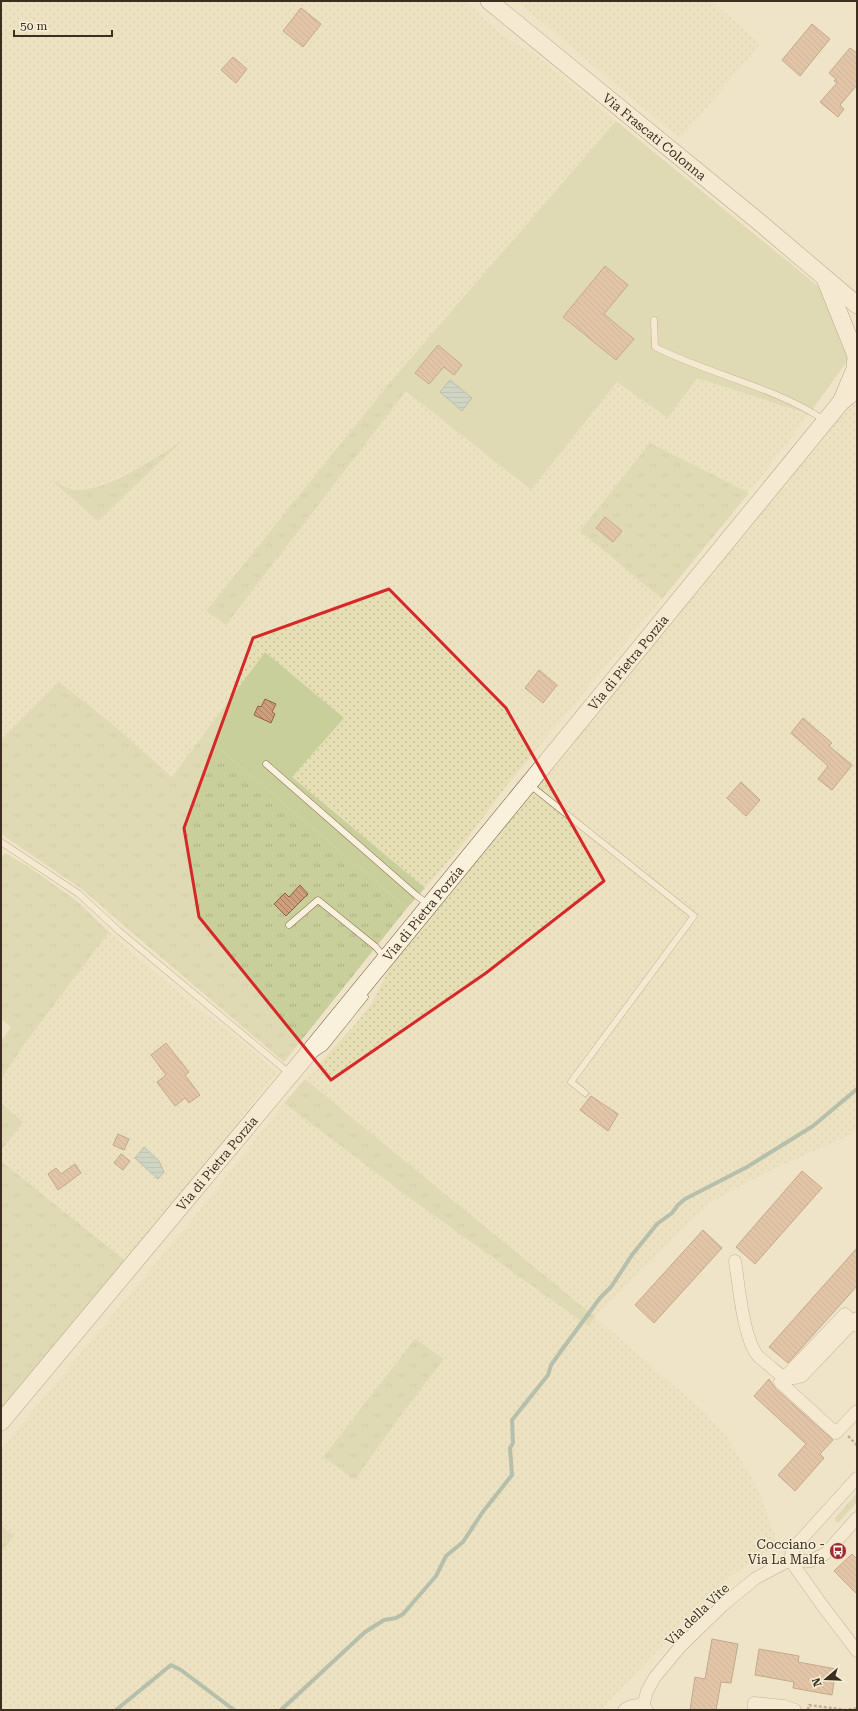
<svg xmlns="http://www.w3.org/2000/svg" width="858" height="1711" font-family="'Roboto Serif',serif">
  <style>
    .farmland { fill: url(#farmland-dots); fill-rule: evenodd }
    .grass { fill: url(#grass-tufts); fill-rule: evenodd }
    .green { fill: #c9cf9b; fill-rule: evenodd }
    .water { fill: url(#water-rules); stroke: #6f938a }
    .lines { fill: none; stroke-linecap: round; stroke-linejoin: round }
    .stream { stroke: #6f938a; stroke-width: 4 }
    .building { fill: url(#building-back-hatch); stroke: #8d5f41 }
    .lane-casing { stroke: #8d765c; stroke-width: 7 }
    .street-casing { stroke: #8d765c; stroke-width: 13 }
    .secondary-casing { stroke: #6f573f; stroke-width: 18 }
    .path { stroke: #8d765c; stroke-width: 2.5; stroke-dasharray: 3 2; stroke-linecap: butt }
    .lane { stroke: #faf1dc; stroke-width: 6 }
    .street { stroke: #faf1dc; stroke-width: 12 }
    .secondary { stroke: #faf1dc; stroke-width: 17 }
    .marked { fill: none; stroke: #d62828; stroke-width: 3; stroke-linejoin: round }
    .labels { text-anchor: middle; stroke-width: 3; stroke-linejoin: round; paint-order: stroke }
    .street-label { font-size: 13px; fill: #3d2e20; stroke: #f7eed8 }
    .poi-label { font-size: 13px; fill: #3d2e20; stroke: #f7eed8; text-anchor: end }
  </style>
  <defs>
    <pattern id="farmland-dots" width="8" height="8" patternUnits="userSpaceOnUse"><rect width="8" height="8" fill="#e6deb5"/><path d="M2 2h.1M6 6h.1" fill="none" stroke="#c6bf9b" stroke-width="1.8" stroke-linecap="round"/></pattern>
    <pattern id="grass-tufts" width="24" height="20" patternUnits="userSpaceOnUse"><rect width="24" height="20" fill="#c9cf9b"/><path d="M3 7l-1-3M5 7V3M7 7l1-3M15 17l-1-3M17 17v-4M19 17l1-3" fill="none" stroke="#aeb285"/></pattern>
    <pattern id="water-rules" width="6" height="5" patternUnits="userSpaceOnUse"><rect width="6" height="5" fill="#a9c4bc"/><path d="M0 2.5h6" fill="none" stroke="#8ba098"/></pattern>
    <pattern id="building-back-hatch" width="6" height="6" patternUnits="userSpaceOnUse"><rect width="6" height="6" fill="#cf9f7d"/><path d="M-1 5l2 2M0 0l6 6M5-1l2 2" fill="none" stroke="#a98266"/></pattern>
  </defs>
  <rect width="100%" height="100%" fill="#f0e4c8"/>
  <!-- farmland -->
  <path class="farmland" d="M 1,1 L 465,1 L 503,36 L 537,56 L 616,121 L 392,380 L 206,611 L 226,625 L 406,391 L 530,490 L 617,381 L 668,418 L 697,378 L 809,414 L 749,493 L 650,444 L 580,531 L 662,599 L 507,785 L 466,840 L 425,888 L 292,777 L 265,652 L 172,777 L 111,723 L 59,682 L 1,740 ZM 179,443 L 98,521 L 53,481 L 61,486 L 76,490 L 90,489 L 144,466 ZM 539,671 L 557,685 L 543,703 Z
    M 517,1 L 712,1 L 760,44 L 680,139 Z
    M 857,394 L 857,1132 L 767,1172 L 711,1202 L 595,1317 L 703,1411 L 727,1437 L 757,1487 L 778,1544 L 729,1577 L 600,1710 L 1,1710 L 1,1553 L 14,1536 L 1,1525 L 1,1449 L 183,1231 L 284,1103 L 411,1199 L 588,1326 L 595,1317 L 305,1079 L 353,1027 L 371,1005 L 391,966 ZM 803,718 L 831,743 L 819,757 L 791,733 ZM 838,754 L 852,765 L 832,790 L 818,779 ZM 741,782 L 746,815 L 727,798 ZM 415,1340 L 444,1359 L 398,1419 L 355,1480 L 323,1457 Z
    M 109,932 L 197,1008 L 224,1027 L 277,1072 L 127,1262 L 1,1161 L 1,1151 L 23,1122 L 1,1103 L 1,1079 L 26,1042 ZM 166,1043 L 189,1072 L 185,1075 L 199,1095 L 189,1103 L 185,1098 L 174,1105 L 157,1082 L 166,1075 L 151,1055 ZM 56,1168 L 67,1183 L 58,1189 L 48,1174 Z"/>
  <!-- grass -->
  <path class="grass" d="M 392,380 L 406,391 L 226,625 L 206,611 Z
    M 182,441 L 98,521 L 49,478 C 57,483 66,489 77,490 C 107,491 156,458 182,441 Z
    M 650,443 L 749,493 L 662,599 L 580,531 ZM 605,517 L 622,531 L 613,542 L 596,528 Z
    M 59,682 L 111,723 L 172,777 L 203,735 L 407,908 L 284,1062 L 122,924 L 83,890 L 1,834 L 1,740 ZM 300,886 L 308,894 L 286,916 L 274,904 L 285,893 L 289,897 Z
    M 5,853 L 29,867 L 77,901 L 109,932 L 26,1042 L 1,1079 L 1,1041 L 11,1027 L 1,1019 L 1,858 Z
    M 305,1079 L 595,1317 L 588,1326 L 411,1199 L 284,1103 Z
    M 1,1103 L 23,1122 L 1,1151 Z
    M 1,1161 L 127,1262 L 1,1414 Z
    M 415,1339 L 444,1359 L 398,1419 L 355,1480 L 323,1457 Z
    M 857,1493 L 857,1502 L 839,1522 L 836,1522 L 835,1518 Z
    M 1,1525 L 14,1536 L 1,1553 L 1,1543 L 3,1540 L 1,1538 Z"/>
  <!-- green -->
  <path class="green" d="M 616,121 L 824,291 L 847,322 L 848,360 L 809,414 L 697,378 L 668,418 L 617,382 L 531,490 L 392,380 ZM 605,266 L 627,286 L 601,318 L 609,325 L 613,321 L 634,339 L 616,360 L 595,343 L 592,328 L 585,336 L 563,317 ZM 438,346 L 462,365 L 454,375 L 444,367 L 429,384 L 415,372 Z
    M 265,652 L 344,718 L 292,777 L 425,888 L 407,908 L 203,735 ZM 265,699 L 276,704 L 272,712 L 275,714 L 271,723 L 254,715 L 258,707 L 261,707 Z"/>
  <!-- water -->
  <path class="water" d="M 450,380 L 472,398 L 462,411 L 440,392 Z
    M 144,1147 L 159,1161 L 164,1172 L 158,1179 L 135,1158 Z"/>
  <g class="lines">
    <!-- stream -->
    <path class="stream" d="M 116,1710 L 171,1665 L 181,1670 L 234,1710
      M 281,1710 L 365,1632 L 384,1620 L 396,1618 L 403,1614 L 436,1576 L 446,1556 L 463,1542 L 482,1513 L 512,1475 L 510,1448 L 513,1443 L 512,1420 L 548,1375 L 551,1365 L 561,1351 L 600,1298 L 611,1287 L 632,1255 L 657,1224 L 672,1213 L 678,1205 L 685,1199 L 747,1167 L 813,1126 L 857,1089"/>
  </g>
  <!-- building -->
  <path class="building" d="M 301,8 L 321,24 L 303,47 L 283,31 Z
    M 812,24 L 830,39 L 800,76 L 782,60 Z
    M 850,48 L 857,53 L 857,85 L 840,105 L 844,109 L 838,117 L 820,102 L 837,83 L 834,81 L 836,79 L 829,73 Z
    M 233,57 L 247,69 L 236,83 L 221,70 Z
    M 605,266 L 628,285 L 604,314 L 634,339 L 616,360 L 563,317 Z
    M 438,345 L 462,365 L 454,375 L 444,367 L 429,384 L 415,373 Z
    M 605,517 L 622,531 L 613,542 L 596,528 Z
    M 539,670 L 557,685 L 543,703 L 525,688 Z
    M 265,699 L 276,704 L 272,712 L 275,714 L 271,723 L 254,715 L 258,706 L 261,707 Z
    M 803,718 L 832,743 L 829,746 L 852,765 L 832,790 L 818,779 L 828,766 L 791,733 Z
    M 741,782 L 760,800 L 746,816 L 727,798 Z
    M 300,885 L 308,894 L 286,916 L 274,904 L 285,893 L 289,897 Z
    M 166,1043 L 189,1072 L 185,1075 L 200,1095 L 189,1103 L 185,1098 L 175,1106 L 157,1082 L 166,1075 L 151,1055 Z
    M 591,1096 L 618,1114 L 608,1131 L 580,1110 Z
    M 118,1134 L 129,1139 L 124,1150 L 113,1145 Z
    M 121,1154 L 130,1161 L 123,1170 L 114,1163 Z
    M 75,1164 L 81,1173 L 58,1190 L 48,1174 L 56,1168 L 61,1174 Z
    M 802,1171 L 822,1188 L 755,1264 L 736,1247 Z
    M 703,1230 L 722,1248 L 654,1323 L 635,1305 Z
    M 857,1248 L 857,1286 L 788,1363 L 769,1347 Z
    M 769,1379 L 775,1388 L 833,1440 L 820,1454 L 824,1458 L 795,1491 L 778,1475 L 806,1444 L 754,1396 Z
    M 852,1554 L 857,1559 L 857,1594 L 834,1571 Z
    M 712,1639 L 738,1644 L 731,1683 L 721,1682 L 716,1710 L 690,1710 L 695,1677 L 705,1679 Z
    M 759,1649 L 799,1656 L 798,1662 L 836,1669 L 832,1695 L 793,1688 L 794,1682 L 755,1675 Z"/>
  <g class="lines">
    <!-- lane casing -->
    <g class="lane-casing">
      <path id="lane" d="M 654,320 L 655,347 C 710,375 773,386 824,420
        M 266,764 L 417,896 L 428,904
        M 530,785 L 694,916 L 571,1082 L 585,1093
        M 1,842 L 79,894 L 119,931 L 289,1073
        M 289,925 L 318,900 L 376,947 L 384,957
        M 316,1053 L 325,1047 L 365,997"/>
    </g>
    <!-- street casing -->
    <g class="street-casing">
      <path id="street" d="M 735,1261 C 739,1286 743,1338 758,1356 C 762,1360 768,1364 772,1368 C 784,1378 787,1381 802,1376 L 857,1318
        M 857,1326 L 845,1314 L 780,1382 L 836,1433 L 857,1411
        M 790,1560 L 822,1605 L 857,1651
        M 790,1560 L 792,1552 L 798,1543 L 857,1478
        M 790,1560 L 810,1561 L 825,1554 L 857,1518
        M 643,1707 L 647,1691 L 655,1677 L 680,1647 L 723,1605 L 756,1578 L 790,1560
        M 624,1710 C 632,1704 640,1703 647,1710
        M 754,1710 L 754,1703 L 784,1706 L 795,1710"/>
    </g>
    <!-- secondary casing -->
    <g class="secondary-casing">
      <g id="secondary">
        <path id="s1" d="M 489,1 L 758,221 L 857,305"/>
        <path d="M 826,281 L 857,358"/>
        <path d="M 842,400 L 855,369 L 856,357"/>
        <path id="s2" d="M 1,1422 L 297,1067 L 841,402 L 857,389"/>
      </g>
    </g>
    <!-- path -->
    <path class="path" d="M 848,1436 L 857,1445
      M 808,1710 L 809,1705 L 846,1710 L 857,1708"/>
    <!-- lane -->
    <use href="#lane" class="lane"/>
    <!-- street -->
    <use href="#street" class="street"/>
    <!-- secondary -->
    <use href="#secondary" class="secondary"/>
  </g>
  <!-- marked area -->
  <path d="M0 0H858V1711H0ZM 389,589 L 506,708 L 604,881 L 486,973 L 331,1080 L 199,917 L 184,828 L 253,638 Z" fill="#f0e4c8" fill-opacity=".55" fill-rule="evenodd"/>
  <path class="marked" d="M 389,589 L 506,708 L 604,881 L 486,973 L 331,1080 L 199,917 L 184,828 L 253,638 Z"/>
  <!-- icons -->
  <defs>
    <g id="bus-disc" transform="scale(0.9)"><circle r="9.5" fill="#9e2a2b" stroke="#f7eed8"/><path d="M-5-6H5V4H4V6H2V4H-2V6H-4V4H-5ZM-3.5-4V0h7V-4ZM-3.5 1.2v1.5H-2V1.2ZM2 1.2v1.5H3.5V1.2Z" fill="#fff"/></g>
  </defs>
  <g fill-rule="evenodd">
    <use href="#bus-disc" x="838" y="1551"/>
  </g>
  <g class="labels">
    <!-- street labels -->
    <g class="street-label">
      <text dy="5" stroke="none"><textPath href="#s1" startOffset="214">Via Frascati Colonna</textPath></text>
      <text dy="5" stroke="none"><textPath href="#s2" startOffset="985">Via di Pietra Porzia</textPath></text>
      <text dy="5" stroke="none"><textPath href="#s2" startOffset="661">Via di Pietra Porzia</textPath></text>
      <text dy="5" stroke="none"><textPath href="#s2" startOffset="337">Via di Pietra Porzia</textPath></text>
      <text transform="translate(697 1614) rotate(-44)" y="5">Via della Vite</text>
    </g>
    <!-- poi labels -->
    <g class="poi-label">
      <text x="825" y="1549">Cocciano -<tspan x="825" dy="15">Via La Malfa</tspan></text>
    </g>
  </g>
  <!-- border -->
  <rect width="858" height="1711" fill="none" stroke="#3d2e20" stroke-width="4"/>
  <!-- north arrow -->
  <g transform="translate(826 1679) rotate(251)" stroke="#f7eed8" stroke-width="3" paint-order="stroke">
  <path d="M0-3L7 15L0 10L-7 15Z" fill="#3d2e20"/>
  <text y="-6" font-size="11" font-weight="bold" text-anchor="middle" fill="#3d2e20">N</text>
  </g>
  <!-- scale -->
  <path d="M14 30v6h98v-6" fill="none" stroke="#3d2e20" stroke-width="2"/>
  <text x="20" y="30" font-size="12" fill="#3d2e20" stroke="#f7eed8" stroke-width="3" paint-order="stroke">50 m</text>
</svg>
